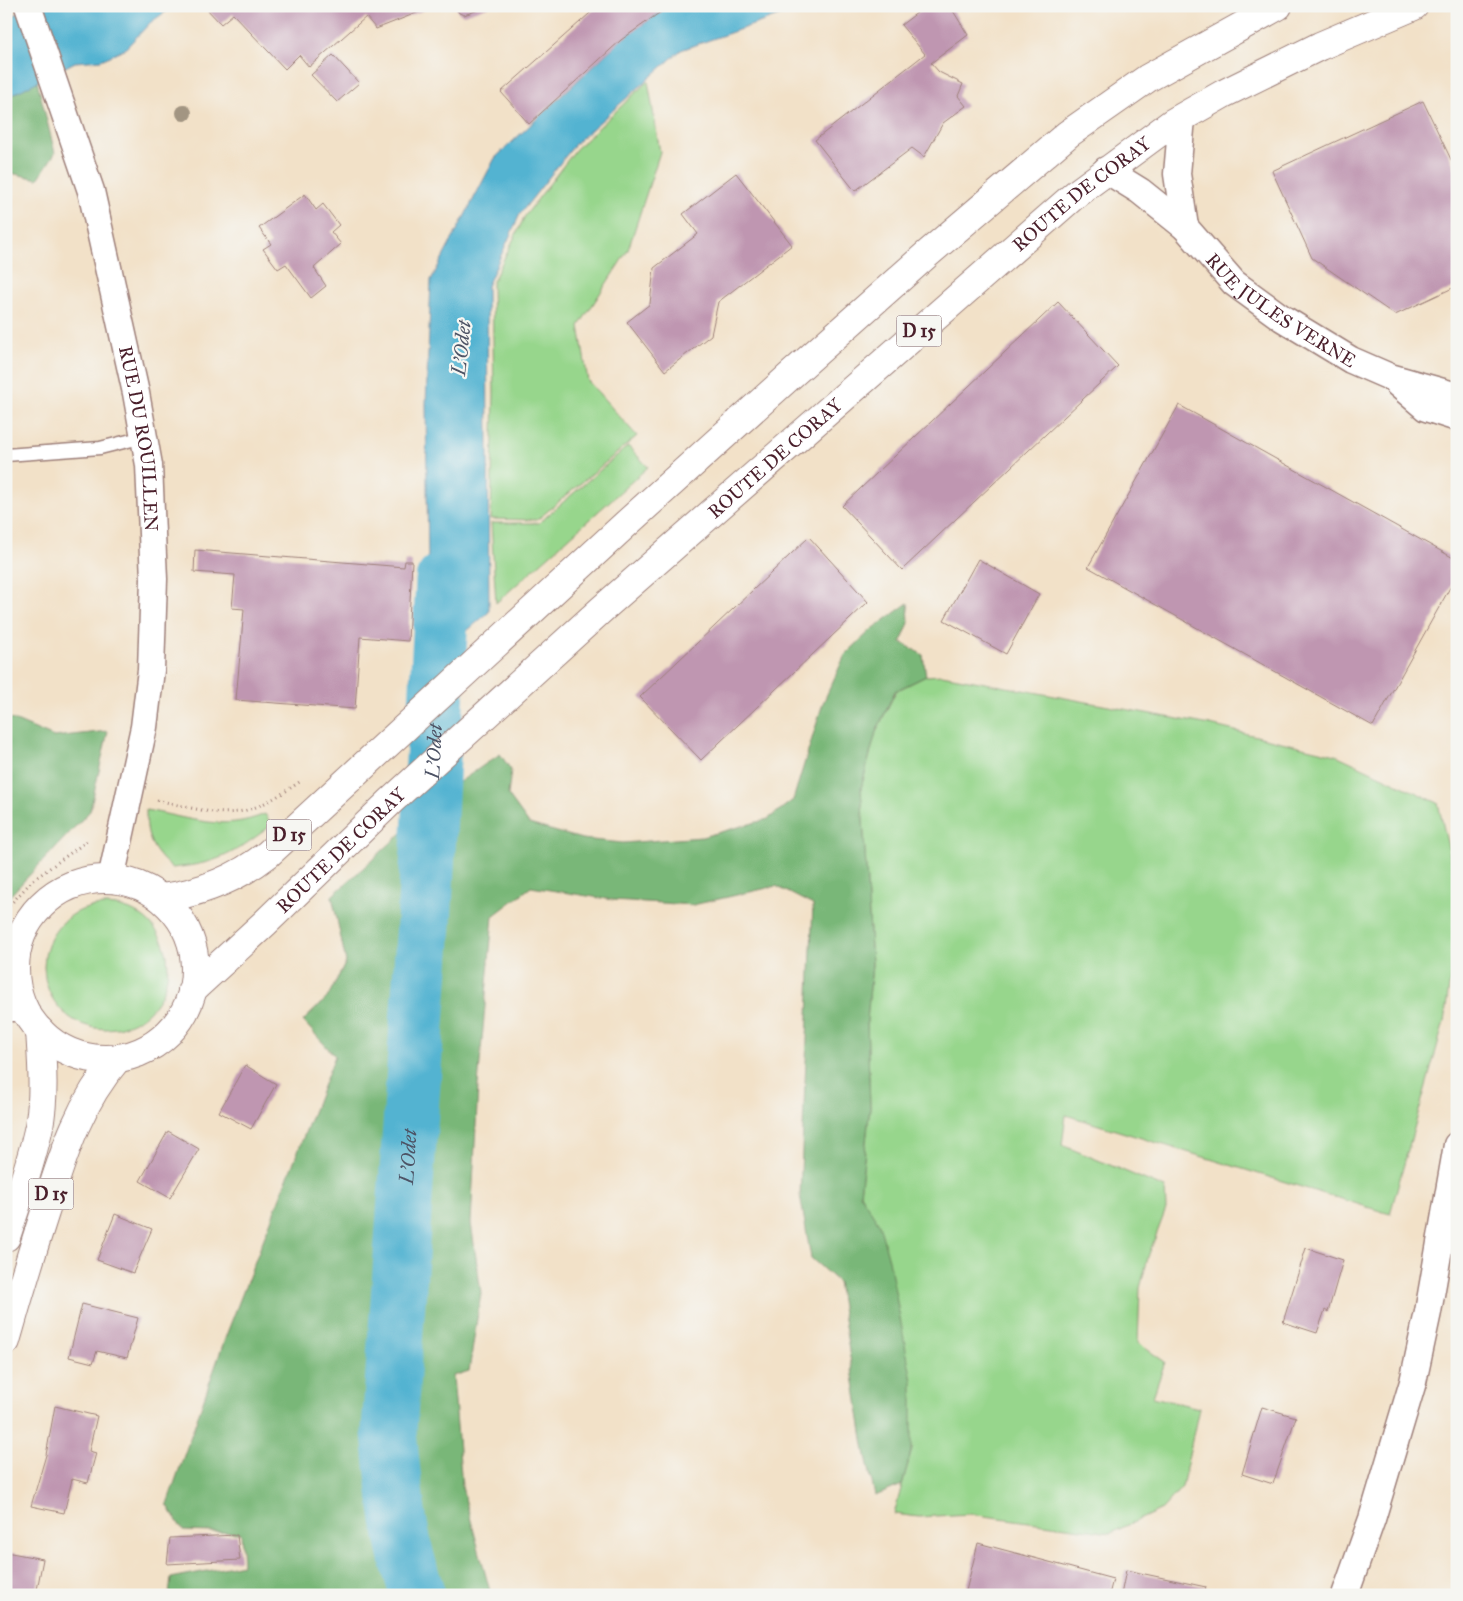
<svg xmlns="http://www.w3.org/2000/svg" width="1463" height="1601" font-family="'IM FELL Great Primer',serif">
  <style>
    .green { fill: #97d68c; stroke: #707a5c }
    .forest { fill: #79b778; stroke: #626b52 }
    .water { fill: #52b3d1; stroke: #4e697e }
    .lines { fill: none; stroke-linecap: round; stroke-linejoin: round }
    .river { stroke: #52b3d1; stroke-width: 55 }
    .building { fill: #bf96b1 }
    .service-casing { stroke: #9e807a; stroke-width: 15 }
    .minor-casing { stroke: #9e807a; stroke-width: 29 }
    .primary-casing { stroke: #9e807a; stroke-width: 30 }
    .path { stroke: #9e807a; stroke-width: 3; stroke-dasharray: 1 4; stroke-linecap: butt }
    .service { stroke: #fff; stroke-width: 12 }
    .minor { stroke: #fff; stroke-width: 26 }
    .primary { stroke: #fff; stroke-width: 28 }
    .tree { fill: #a29582 }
    .labels { text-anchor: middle; stroke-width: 4.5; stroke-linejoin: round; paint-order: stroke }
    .shield { fill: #f6f6f2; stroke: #7e6067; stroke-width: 1 }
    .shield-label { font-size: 18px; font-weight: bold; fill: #4a1f2b }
    .street-label { font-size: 19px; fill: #4a1f2b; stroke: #f6f6f2 }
    .water-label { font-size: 20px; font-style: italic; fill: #4d5365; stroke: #f6f6f2 }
  </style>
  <rect width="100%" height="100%" fill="#f6f6f2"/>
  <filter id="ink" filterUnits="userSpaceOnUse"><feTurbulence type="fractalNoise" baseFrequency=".02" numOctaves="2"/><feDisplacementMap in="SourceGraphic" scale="10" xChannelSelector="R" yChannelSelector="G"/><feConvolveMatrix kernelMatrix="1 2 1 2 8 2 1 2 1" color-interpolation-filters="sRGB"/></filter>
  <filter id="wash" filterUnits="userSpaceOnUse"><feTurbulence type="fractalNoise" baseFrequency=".0096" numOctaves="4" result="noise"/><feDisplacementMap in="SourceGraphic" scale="20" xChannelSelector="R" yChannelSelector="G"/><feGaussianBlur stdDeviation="1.12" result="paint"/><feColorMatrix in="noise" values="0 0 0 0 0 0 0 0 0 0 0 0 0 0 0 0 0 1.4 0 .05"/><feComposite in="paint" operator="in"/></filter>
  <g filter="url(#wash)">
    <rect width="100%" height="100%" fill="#f2e1c8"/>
    <!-- green -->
    <path class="green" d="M 648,81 L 660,152 L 628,250 L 579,326 L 588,381 L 637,436 L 537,520 L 491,519 L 494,393 L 492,283 L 525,216 L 576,149 Z
      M 628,446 L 648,467 L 496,603 L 491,523 L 539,523 Z
      M 942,675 L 1210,725 L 1336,755 L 1438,803 L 1457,886 L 1457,929 L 1444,1022 L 1390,1214 L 1066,1115 L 1062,1145 L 1165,1188 L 1166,1209 L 1149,1254 L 1140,1288 L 1138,1343 L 1165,1362 L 1153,1397 L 1199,1408 L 1182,1487 L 1162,1509 L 1111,1533 L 970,1514 L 919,1517 L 894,1514 L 912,1449 L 860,1194 L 870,1107 L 867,1021 L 872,964 L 861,788 L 876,732 L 896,691 L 926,676 Z
      M 146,810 C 190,818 222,832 265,814 L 272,825 C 234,853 221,863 172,868 C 151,850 146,837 146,810 Z
      M44 967a62 62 0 1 1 124 0a62 62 0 1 1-124 0Z"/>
    <!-- forest -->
    <path class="forest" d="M 6,6 L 11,6 L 35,73 L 55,153 L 38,179 L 6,172 Z
      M 908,603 L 909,623 L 901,642 L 923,655 L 926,676 L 895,691 L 876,732 L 861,788 L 872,964 L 867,1021 L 870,1107 L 860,1194 L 879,1224 L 889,1260 L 912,1381 L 912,1449 L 902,1485 L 875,1496 L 865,1451 L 838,1282 L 811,1258 L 800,1195 L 813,905 L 776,886 L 693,905 L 613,900 L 531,887 L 493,916 L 478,1085 L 471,1223 L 481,1293 L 469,1371 L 453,1376 L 462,1487 L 491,1595 L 169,1595 L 171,1578 L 243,1564 L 241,1533 L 183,1531 L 167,1504 L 227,1333 L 335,1056 L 303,1021 L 327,998 L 346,962 L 332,896 L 455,785 L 500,754 L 511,770 L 508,795 L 529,824 L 582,839 L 623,843 L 702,837 L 768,819 L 793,800 L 823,703 L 845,655 L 871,630 Z
      M 9,718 L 54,737 L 108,731 L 90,811 L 6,900 L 6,721 Z"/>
    <!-- water -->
    <path class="water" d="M 30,6 L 174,6 L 151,22 L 124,50 L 101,60 L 75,62 L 6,98 L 6,20 Z
      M 669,6 L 807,6 L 681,50 L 576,143 L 520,214 L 487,286 L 489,612 L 410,680 L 428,567 L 426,404 L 431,280 L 495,158 L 621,40 Z"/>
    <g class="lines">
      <!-- river -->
      <path class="river" id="s1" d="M 418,1595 C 399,1541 394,1487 389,1431 L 424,923 L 443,580"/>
    </g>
    <g id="blocks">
      <!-- building -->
      <path class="building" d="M 204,6 L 434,6 L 376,29 L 366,17 L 309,67 L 299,55 L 285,69 L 233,14 L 221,24 Z
        M 455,6 L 490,6 L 464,15 L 459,13 Z
        M 598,6 L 669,6 L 621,40 L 529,124 L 501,92 Z
        M 926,6 L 950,6 L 968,35 L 931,63 L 939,72 L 963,84 L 958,96 L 966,106 L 943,123 L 924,157 L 912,148 L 855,191 L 815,140 L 925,54 L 901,25 Z
        M 333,55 L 359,83 L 337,102 L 311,75 Z
        M 1423,101 L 1457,172 L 1457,286 L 1395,315 L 1312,258 L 1272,171 Z
        M 736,173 L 792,245 L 718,302 L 711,335 L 665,371 L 627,322 L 650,304 L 654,268 L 698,234 L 683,214 Z
        M 305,194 L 316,210 L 323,204 L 339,225 L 331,232 L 341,244 L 314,268 L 326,286 L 311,298 L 286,264 L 278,269 L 263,249 L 271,244 L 259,228 Z
        M 1058,302 L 1118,366 L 902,570 L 842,506 Z
        M 1179,405 L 1457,560 L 1457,575 L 1373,726 L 1088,567 Z
        M 809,537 L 868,602 L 701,760 L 640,697 Z
        M 195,550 L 404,567 L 405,561 L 412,561 L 408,641 L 360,637 L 355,709 L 236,700 L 244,609 L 232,608 L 235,575 L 194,572 Z
        M 978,559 L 1039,594 L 1006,654 L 944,620 Z
        M 245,1065 L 276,1084 L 251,1129 L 219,1112 Z
        M 168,1131 L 199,1149 L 170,1198 L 140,1181 Z
        M 115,1214 L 152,1229 L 133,1273 L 97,1260 Z
        M 1306,1248 L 1343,1260 L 1328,1312 L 1325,1310 L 1317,1333 L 1283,1322 Z
        M 82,1304 L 138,1318 L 127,1358 L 97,1351 L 93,1363 L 69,1357 Z
        M 55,1406 L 97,1416 L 89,1451 L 96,1453 L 88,1483 L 72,1479 L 64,1513 L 31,1506 L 46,1455 Z
        M 1262,1407 L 1296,1417 L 1273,1484 L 1242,1474 Z
        M 237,1535 L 240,1560 L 167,1564 L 170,1538 Z
        M 978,1543 L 1113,1579 L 1109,1595 L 965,1595 Z
        M 6,1552 L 43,1559 L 36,1595 L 6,1595 Z
        M 1126,1570 L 1206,1587 L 1204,1595 L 1121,1595 Z"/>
    </g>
  </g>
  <g filter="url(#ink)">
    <use href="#blocks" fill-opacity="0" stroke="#9e807a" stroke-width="1"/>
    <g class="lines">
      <!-- service casing -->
      <g class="service-casing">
        <path id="service" d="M 6,455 L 100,448 L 144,437"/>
      </g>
      <!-- minor casing -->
      <g class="minor-casing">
        <g id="minor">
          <path id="s2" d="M 28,6 L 91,191 L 136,393 L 149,465 L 154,579 L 151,670 L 144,727 L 111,879"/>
          <path d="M 1182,118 L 1177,174 L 1185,227"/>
          <path id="s3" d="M 1106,170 L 1140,191 L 1185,227 L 1234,283 L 1282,318 L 1351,360 L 1390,377 L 1457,396"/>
          <path d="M 1398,384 L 1426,408 L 1457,418"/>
          <path d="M 6,952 L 18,947"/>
          <path d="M 6,1008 L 24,1008"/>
          <path d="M 1345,1595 L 1372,1519 L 1413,1382 L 1428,1312 L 1457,1145"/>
        </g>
      </g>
      <!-- primary casing -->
      <g class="primary-casing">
        <g id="primary">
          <circle cx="105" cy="969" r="90"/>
          <path d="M 162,898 C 201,893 236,879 268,854 L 626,524 L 791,375 L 925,256 L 1068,134 L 1148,78 L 1278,6"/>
          <path id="s4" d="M 192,990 L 265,923 L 391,801 L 601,610 L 1077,193 L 1172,123 L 1223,94 L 1320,46 L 1414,6"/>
          <path d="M 6,1237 C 18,1200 31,1164 39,1126 C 45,1095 42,1062 40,1031"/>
          <path d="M 6,1341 C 18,1298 31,1255 45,1212 C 63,1155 78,1104 118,1058"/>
        </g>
      </g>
      <!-- path -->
      <path class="path" d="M 157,800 C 226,816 239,824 301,781
        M 6,909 L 33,880 L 90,839
        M 6,1046 L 11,1054"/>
      <!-- service -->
      <use href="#service" class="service"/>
      <!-- minor -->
      <use href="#minor" class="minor"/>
      <!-- primary -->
      <use href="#primary" class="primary"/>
    </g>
    <!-- trees -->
    <circle class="tree" cx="184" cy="113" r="8"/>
  </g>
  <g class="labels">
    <!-- shield labels -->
    <g class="shield">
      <rect x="896.5" y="315.5" width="45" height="31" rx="4"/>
      <rect x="266.5" y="819.5" width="45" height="31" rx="4"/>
      <rect x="28.5" y="1178.5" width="45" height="31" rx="4"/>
    </g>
    <g class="shield-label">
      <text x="919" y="337">D 15</text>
      <text x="289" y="841">D 15</text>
      <text x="51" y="1200">D 15</text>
    </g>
    <!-- street labels -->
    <g class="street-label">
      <text dy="7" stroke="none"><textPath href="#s4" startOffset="1194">ROUTE DE CORAY</textPath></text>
      <text dy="7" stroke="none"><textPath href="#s3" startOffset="226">RUE JULES VERNE</textPath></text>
      <text dy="7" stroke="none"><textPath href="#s2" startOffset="448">RUE DU ROUILLEN</textPath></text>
      <text dy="7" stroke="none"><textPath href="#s4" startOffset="789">ROUTE DE CORAY</textPath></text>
      <text dy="7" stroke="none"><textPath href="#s4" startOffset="204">ROUTE DE CORAY</textPath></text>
    </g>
    <!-- water labels -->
    <g class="water-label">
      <text transform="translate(461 348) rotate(-84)" y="7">L'Odet</text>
      <text dy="7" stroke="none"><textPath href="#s1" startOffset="848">L'Odet</textPath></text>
      <text dy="7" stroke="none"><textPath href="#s1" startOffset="442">L'Odet</textPath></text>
    </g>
  </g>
  <!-- margin -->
  <rect width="1463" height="1601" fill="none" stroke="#f6f6f2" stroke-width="25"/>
</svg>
